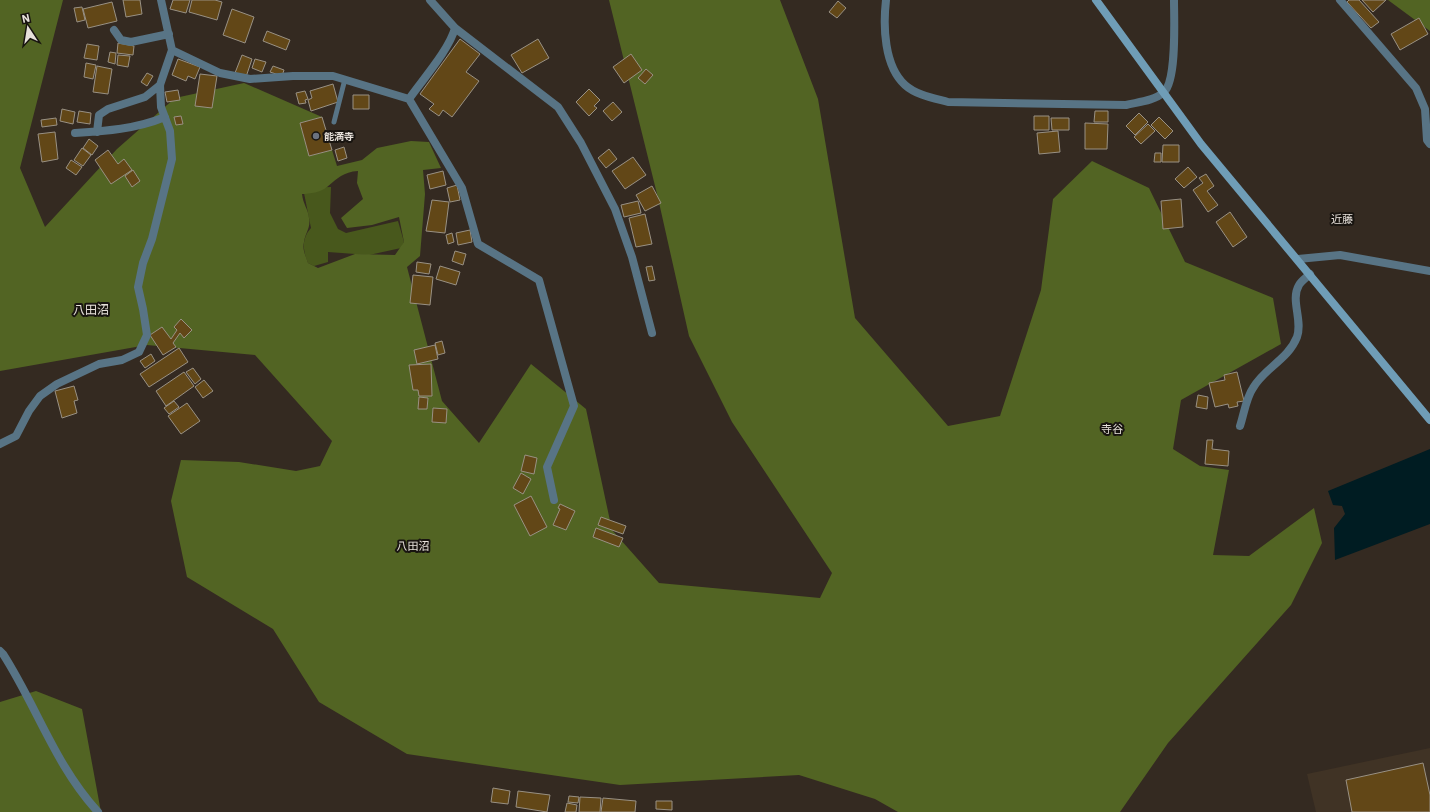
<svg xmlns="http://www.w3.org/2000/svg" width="1430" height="812" font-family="'IBM Plex Sans','Noto Sans JP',sans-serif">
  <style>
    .built { fill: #403325 }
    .green { fill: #48581c }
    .forest { fill: #526423; fill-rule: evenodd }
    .water { fill: #001c22 }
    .building { fill: #624717; stroke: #999184 }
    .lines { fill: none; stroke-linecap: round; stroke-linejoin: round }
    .lane { stroke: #587485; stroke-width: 5 }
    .street { stroke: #587485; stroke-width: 8 }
    .secondary { stroke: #6f9db7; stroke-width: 8 }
    .worship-dot { fill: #6b7280; stroke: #181410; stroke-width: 1.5 }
    .labels { text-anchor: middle; stroke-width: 4; stroke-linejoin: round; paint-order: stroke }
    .poi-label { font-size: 10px; font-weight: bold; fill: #e7e1db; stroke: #181410; text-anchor: start }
    .neighbourhood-label { font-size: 11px; fill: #e7e1db; stroke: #181410 }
    .quarter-label { font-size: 12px; fill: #e7e1db; stroke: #181410 }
  </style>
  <rect width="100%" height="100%" fill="#342a21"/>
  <!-- built -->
  <path class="built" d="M 1430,748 L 1430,812 L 1316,812 L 1307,774 Z"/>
  <!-- green -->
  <path class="green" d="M 331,187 L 330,213 L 338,229 L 346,233 L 398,221 L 404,242 L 401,248 L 369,255 L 328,252 L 328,262 L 314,266 L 308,263 C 303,251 301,239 311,228 L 303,188 Z"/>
  <!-- forest -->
  <path class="forest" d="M 0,0 L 63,0 L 20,168 L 45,227 L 117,149 L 175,98 L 244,83 L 322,117 L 300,123 L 309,156 L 332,150 L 337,166 L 362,160 L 377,148 L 411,141 L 429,142 L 441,168 L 423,170 L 425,194 L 420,256 L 407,267 L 442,401 L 479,443 L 531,364 L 586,409 L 612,530 L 659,583 L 820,598 L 832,573 L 732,422 L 689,336 L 658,198 L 609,0 L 780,0 L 818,99 L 855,318 L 948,426 L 1000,416 L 1041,290 L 1053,199 L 1092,161 L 1149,188 L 1185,262 L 1273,298 L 1281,344 L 1181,400 L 1173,449 L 1200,466 L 1229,470 L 1213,555 L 1249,556 L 1314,508 L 1322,543 L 1291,605 L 1168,743 L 1120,812 L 898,812 L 875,799 L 799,775 L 620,785 L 407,754 L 319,702 L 273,629 L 187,577 L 171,501 L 181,460 L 239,462 L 296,471 L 320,466 L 332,441 L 255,355 L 147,345 L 0,371 ZM 358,171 L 357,183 L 363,199 L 341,218 L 347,228 L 372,225 L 399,217 L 404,242 L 395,255 L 355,254 L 318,268 L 308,263 C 306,256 302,250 304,242 C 305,233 311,228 309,218 C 308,209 303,204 302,194 C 310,194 321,192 327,187 C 338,178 343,172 358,171 Z
    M 1388,0 L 1430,0 L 1430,31 Z
    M 36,691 L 82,709 L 101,812 L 0,812 L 0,702 Z"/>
  <!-- water -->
  <path class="water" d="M 1430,449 L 1430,524 L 1335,560 L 1334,528 L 1345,514 L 1342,506 L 1333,505 L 1328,491 Z"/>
  <!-- building -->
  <path class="building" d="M 123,0 L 140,0 L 142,14 L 126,17 Z
    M 173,0 L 190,0 L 186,13 L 170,9 Z
    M 192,0 L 215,0 L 222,2 L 217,20 L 189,12 Z
    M 1349,0 L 1359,0 L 1379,22 L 1371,28 L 1347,2 Z
    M 1362,0 L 1386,0 L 1373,12 Z
    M 838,1 L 846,8 L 837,18 L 829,12 Z
    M 112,2 L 117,21 L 88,28 L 83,9 Z
    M 82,7 L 85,20 L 77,22 L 74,8 Z
    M 232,9 L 254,17 L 245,43 L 223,35 Z
    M 1419,18 L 1428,34 L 1400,50 L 1391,34 Z
    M 267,31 L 290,40 L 286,50 L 263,41 Z
    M 460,39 L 480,54 L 466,72 L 479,81 L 452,117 L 443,110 L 439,116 L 429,109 L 434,104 L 420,94 Z
    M 538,39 L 549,58 L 522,73 L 511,55 Z
    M 118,43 L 134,46 L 133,55 L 117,53 Z
    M 87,44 L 99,46 L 97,60 L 84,58 Z
    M 110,52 L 116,53 L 115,64 L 108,62 Z
    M 631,54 L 642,70 L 624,83 L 613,67 Z
    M 118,55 L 130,56 L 128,67 L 117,65 Z
    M 242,55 L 252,59 L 246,77 L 235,73 Z
    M 178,59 L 200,67 L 195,79 L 188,76 L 186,81 L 172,75 Z
    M 255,59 L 266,62 L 262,72 L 252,68 Z
    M 86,63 L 96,65 L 93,79 L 84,77 Z
    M 97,66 L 112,69 L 108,94 L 93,92 Z
    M 273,66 L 284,70 L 282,76 L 270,72 Z
    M 646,69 L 653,75 L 645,84 L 638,78 Z
    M 147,73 L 153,76 L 147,86 L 141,82 Z
    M 200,74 L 217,76 L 212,108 L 195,106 Z
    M 333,84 L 338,102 L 311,111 L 308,100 L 312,98 L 310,91 Z
    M 589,89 L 600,100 L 594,106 L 597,108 L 589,116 L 576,102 Z
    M 178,90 L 180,100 L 167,102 L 165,92 Z
    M 305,91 L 308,99 L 305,100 L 306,103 L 299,104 L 296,93 Z
    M 353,95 L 369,95 L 369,109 L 353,109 Z
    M 613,102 L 622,112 L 612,121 L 603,111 Z
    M 62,109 L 75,112 L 73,124 L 60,121 Z
    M 79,111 L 91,113 L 90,124 L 77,122 Z
    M 1095,111 L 1108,111 L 1108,122 L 1094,122 Z
    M 1139,113 L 1148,122 L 1135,135 L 1126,126 Z
    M 181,116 L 183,124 L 176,125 L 174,117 Z
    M 1034,116 L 1049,116 L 1049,130 L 1034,130 Z
    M 322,117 L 332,150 L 309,156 L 300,123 Z
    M 1159,117 L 1173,131 L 1165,139 L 1151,125 Z
    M 56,118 L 57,125 L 42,127 L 41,120 Z
    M 1051,118 L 1069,118 L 1069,130 L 1052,130 Z
    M 1085,123 L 1108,124 L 1107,149 L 1085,149 Z
    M 1148,124 L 1155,131 L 1141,144 L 1134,137 Z
    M 1058,131 L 1060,152 L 1039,154 L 1037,133 Z
    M 55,132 L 58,159 L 42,162 L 38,134 Z
    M 89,139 L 98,146 L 92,155 L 83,148 Z
    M 1163,145 L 1179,145 L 1179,162 L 1162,162 Z
    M 344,147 L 347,158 L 338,161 L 335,150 Z
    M 82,148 L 91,155 L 83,166 L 74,160 Z
    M 609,149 L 617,159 L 606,168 L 598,158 Z
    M 108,150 L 118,164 L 124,159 L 132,170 L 111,184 L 95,160 Z
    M 1155,153 L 1161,153 L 1161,162 L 1154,162 Z
    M 633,157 L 646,175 L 625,189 L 612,171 Z
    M 71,160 L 82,167 L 76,175 L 66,168 Z
    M 1188,167 L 1197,177 L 1184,188 L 1175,179 Z
    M 133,170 L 140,181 L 132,187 L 125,176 Z
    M 443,171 L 446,185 L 430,189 L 427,175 Z
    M 1206,174 L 1214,186 L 1207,191 L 1218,205 L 1208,212 L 1193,190 L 1203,183 L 1199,178 Z
    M 457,185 L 460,200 L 450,202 L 447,188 Z
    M 652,186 L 661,203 L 645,211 L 636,195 Z
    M 1181,199 L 1183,227 L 1163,229 L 1161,201 Z
    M 432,200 L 449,202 L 445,233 L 426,231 Z
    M 638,201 L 641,213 L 624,217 L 621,205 Z
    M 1230,212 L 1247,237 L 1233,247 L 1216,222 Z
    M 645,214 L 652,244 L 636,247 L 629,218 Z
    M 470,230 L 472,242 L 458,245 L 456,233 Z
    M 452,233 L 454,242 L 448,244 L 446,235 Z
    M 455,251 L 466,254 L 463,265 L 452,261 Z
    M 417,262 L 431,264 L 429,274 L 416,272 Z
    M 440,266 L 460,272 L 456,285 L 436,279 Z
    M 652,266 L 655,280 L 649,281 L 646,267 Z
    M 413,275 L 433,277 L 430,305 L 410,303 Z
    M 181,319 L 192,330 L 184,338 L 180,333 L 173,343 L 176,347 L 163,355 L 150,335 L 162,327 L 171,339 L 177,330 L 174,327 Z
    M 442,341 L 445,353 L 438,355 L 435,343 Z
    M 435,345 L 438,359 L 417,364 L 414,350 Z
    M 179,348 L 188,362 L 149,387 L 140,374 Z
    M 151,354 L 155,361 L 145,368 L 140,361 Z
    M 431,364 L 432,396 L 419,396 L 418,390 L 413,390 L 409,365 Z
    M 193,368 L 201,379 L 195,384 L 186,372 Z
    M 184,372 L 194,386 L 166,406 L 156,391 Z
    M 1237,372 L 1244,401 L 1237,402 L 1238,406 L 1229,408 L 1228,404 L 1215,407 L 1209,383 L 1225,380 L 1224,375 Z
    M 204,380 L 213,391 L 203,398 L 195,387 Z
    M 74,386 L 78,400 L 74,401 L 77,413 L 62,418 L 55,391 Z
    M 1198,395 L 1208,397 L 1207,409 L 1196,407 Z
    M 419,397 L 428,398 L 427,409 L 418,409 Z
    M 174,401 L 179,407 L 169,414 L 164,408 Z
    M 187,403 L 200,421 L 181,434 L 168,416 Z
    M 433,408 L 447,409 L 446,423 L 432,422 Z
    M 1207,440 L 1213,440 L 1212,449 L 1229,451 L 1228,466 L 1205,464 Z
    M 525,455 L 537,458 L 534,474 L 521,471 Z
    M 521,473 L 531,479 L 523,494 L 513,488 Z
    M 531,496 L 547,527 L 530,536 L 514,505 Z
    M 560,504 L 575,511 L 566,530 L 553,525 L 560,509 L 558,508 Z
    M 601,517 L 626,526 L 623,534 L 598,525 Z
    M 596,528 L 623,538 L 619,547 L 593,537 Z
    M 1423,763 L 1430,795 L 1430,812 L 1352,812 L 1346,780 Z
    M 493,788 L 510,791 L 508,804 L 491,802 Z
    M 518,791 L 550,795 L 547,812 L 516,807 Z
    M 569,796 L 579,797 L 578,803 L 568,802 Z
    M 580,797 L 601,798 L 600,812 L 579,812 Z
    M 603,798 L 636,801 L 635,812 L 601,812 Z
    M 656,801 L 672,801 L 672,810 L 656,809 Z
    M 567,803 L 577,805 L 576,812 L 565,812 Z"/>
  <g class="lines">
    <!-- lane -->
    <path class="lane" d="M 334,122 L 345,79"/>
    <!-- street -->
    <path class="street" d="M 430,0 L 455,28 L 558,107 L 581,143 L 615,209 L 632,257 L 652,333
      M 886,0 C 883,26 884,66 905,85 C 916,95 933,98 948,102 L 1126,105 C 1138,102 1154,101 1164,92 C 1177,80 1174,19 1174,0
      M 1340,0 L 1416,88 L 1425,109 L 1427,140 L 1430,144
      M 114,30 L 121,40 L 131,42 L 169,34
      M 172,50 L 220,73 L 250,79 L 293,76 L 333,76 L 409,99 L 462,188 L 478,244 L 539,280 L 574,406 L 547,467 L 554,500
      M 409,99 C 423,79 449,50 455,28
      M 97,132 L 99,115 L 108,109 L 145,97 L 160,85
      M 75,133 C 106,131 136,129 165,117
      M 1298,259 L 1340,255 L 1430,271
      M 1240,426 C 1244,414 1246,398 1253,388 C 1264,368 1288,360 1297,337 C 1303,320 1290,300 1299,285 C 1301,281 1307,277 1310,274
      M 0,444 L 16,436 L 29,411 L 40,396 L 57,384 L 99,364 L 122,360 L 139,352 L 147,335 L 143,309 L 138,287 L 143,263 L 152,239 L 172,159 L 170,131 L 161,107 L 160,85 L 172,50 L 161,0
      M 0,651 L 3,654 C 37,707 55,765 98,812"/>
    <!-- secondary -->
    <path class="secondary" d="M 1096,0 L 1201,144 L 1430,420"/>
  </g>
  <!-- markers -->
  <circle class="worship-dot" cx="316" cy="136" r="4"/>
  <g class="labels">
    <!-- poi labels -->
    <g class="poi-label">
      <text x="324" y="140">能満寺</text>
    </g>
    <!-- neighbourhood labels -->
    <g class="neighbourhood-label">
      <text x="1342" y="223">近藤</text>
      <text x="1112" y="433">寺谷</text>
      <text x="413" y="550">八田沼</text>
    </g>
    <!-- quarter labels -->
    <g class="quarter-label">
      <text x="91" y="314">八田沼</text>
    </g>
  </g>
  <!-- north arrow -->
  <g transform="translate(28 28) rotate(348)" stroke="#181410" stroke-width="3" paint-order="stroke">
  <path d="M0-3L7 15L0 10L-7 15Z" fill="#e7e1db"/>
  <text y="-6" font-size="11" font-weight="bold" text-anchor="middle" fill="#e7e1db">N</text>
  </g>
</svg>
